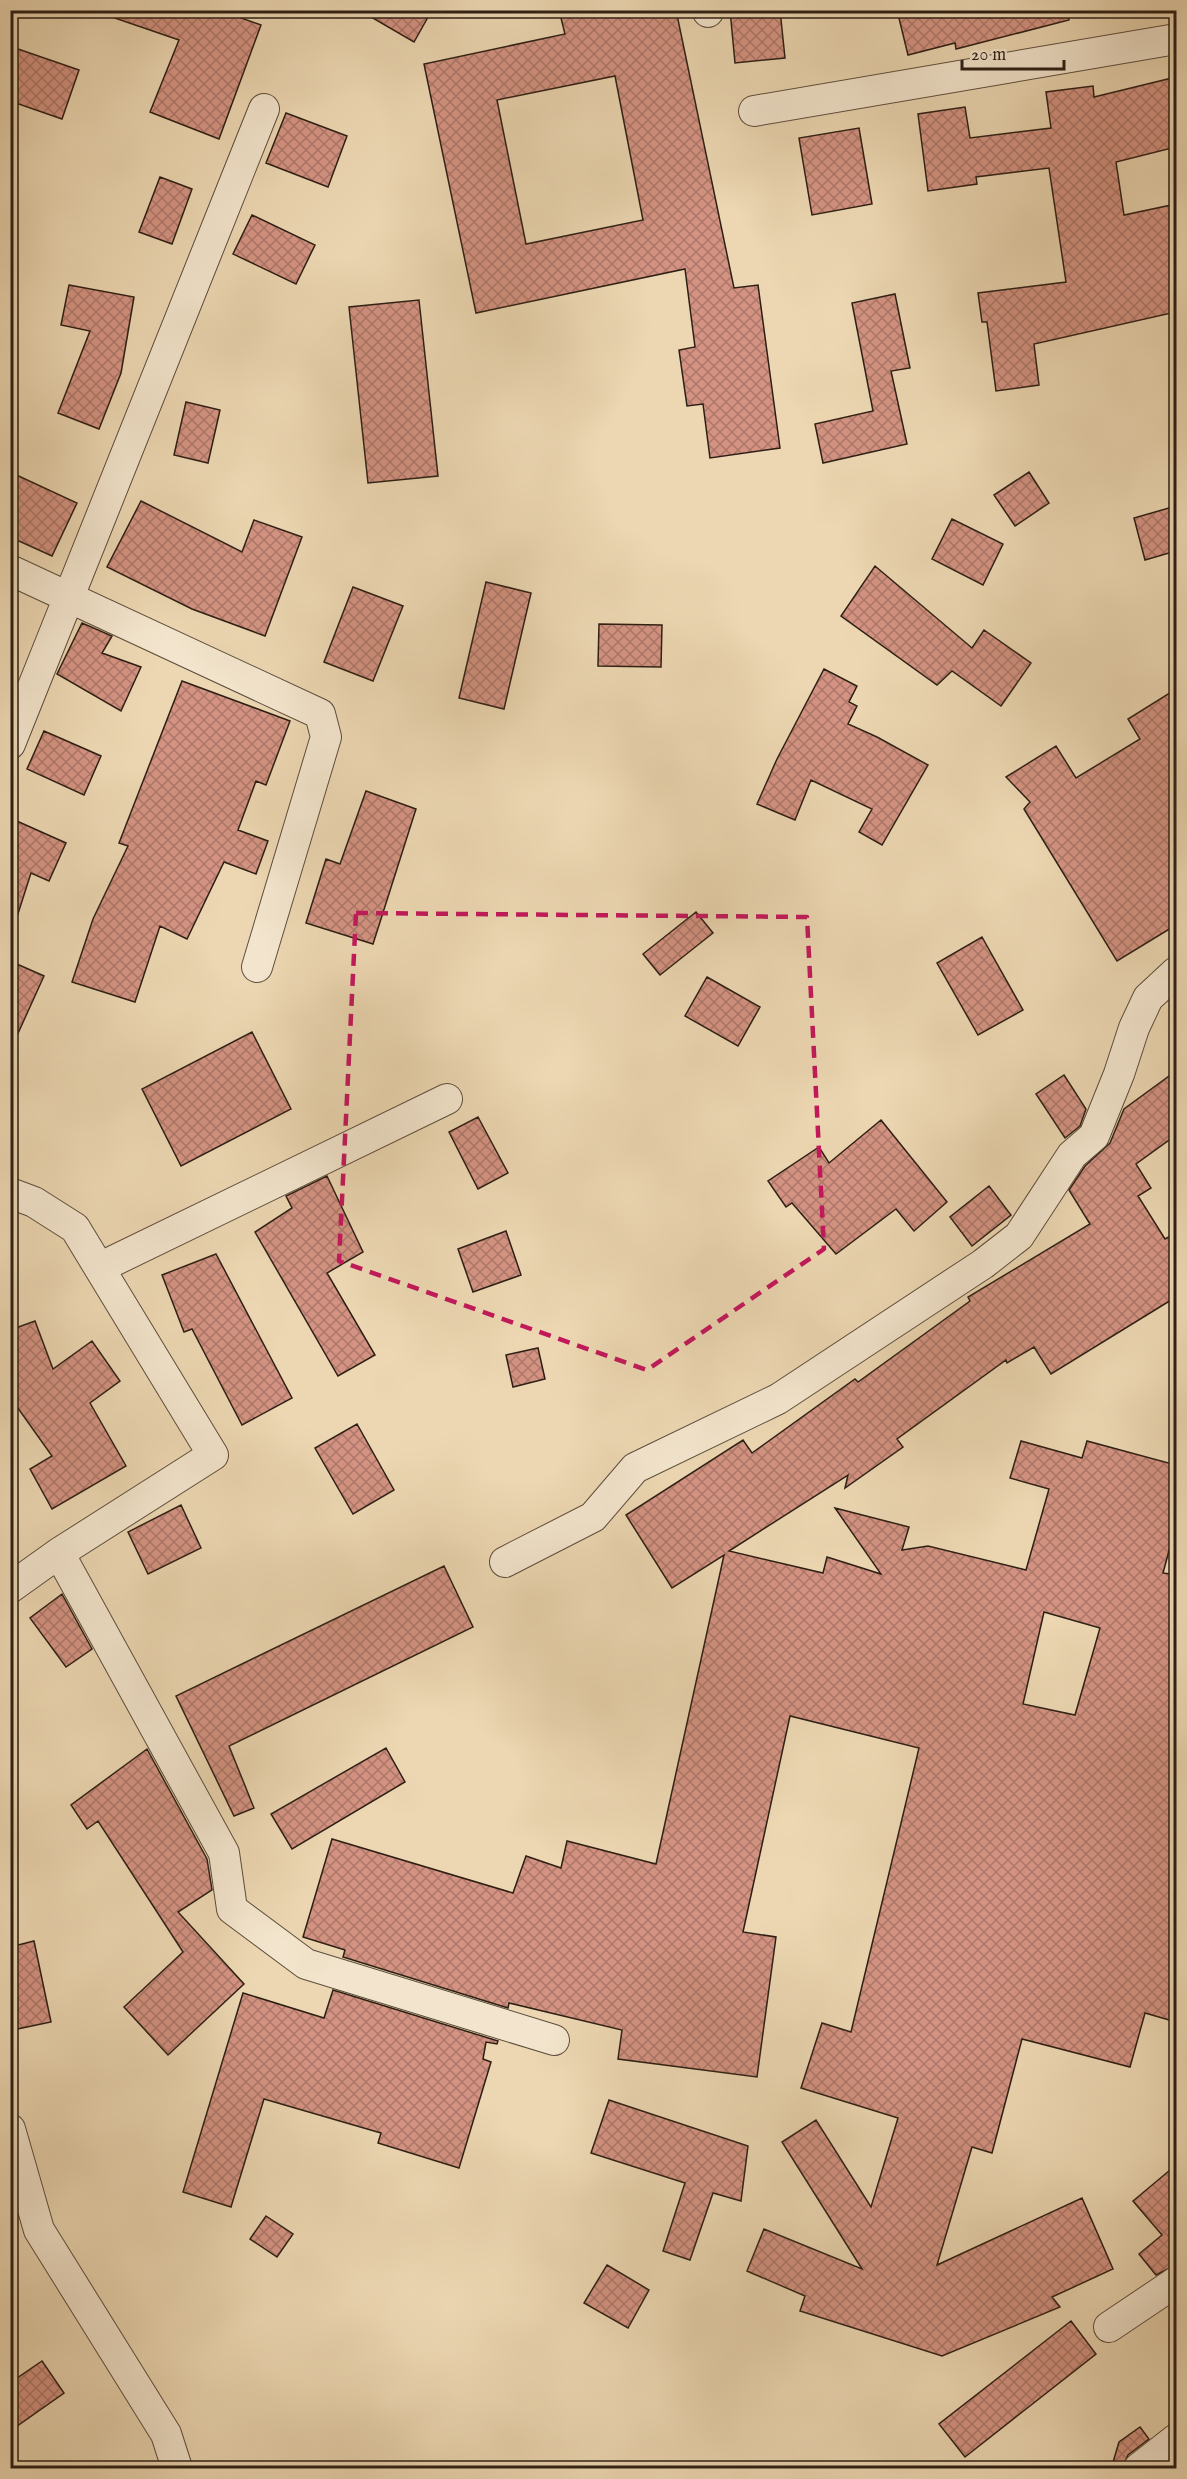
<svg xmlns="http://www.w3.org/2000/svg" width="1187" height="2479" font-family="'IM FELL English',serif">
  <style>
    .building { fill: url(#building-cross-hatch); stroke: #2d1f14; stroke-width: 1.5; fill-rule: evenodd }
    .lines { fill: none; stroke-linecap: round; stroke-linejoin: round }
    .minor-casing { stroke: #5d4d3c; stroke-width: 32 }
    .minor { stroke: #f3e5cd; stroke-width: 30 }
    .marked { fill: none; stroke: #c2185b; stroke-width: 4.5; stroke-dasharray: 12 8; stroke-linejoin: round }
  </style>
  <defs>
    <pattern id="building-cross-hatch" width="8" height="8" patternUnits="userSpaceOnUse" patternTransform="scale(1.5)"><rect width="8" height="8" fill="#d49382"/><path d="M0 0l8 8M0 8l8-8" fill="none" stroke="#ac7769"/></pattern>
  </defs>
  <rect width="100%" height="100%" fill="#ecd7b2"/>
  <filter id="stains"><feTurbulence type="fractalNoise" baseFrequency=".00333" numOctaves="4"/><feColorMatrix values="0 0 0 0 .2 0 0 0 0 .09 0 0 0 0 .02 0 0 0 .5 -.17"/></filter>
  <radialGradient id="worn" r=".72"><stop offset=".6" stop-color="#630" stop-opacity="0"/><stop offset="1" stop-color="#630" stop-opacity=".3"/></radialGradient>
  <!-- building -->
  <path class="building" d="M 107,10 L 219,10 L 261,25 L 219,139 L 150,112 L 179,40 L 106,15 Z
    M 359,10 L 432,10 L 414,42 Z
    M 559,10 L 676,10 L 734,288 L 758,285 L 780,448 L 710,458 L 703,404 L 687,406 L 679,350 L 695,347 L 685,269 L 476,313 L 424,64 L 565,34 ZM 615,76 L 643,220 L 526,244 L 497,100 Z
    M 730,10 L 780,10 L 785,58 L 735,63 Z
    M 897,10 L 1068,10 L 1069,20 L 956,49 L 955,43 L 908,55 Z
    M 18,49 L 79,70 L 62,119 L 10,101 L 10,72 Z
    M 1176,77 L 1176,147 L 1116,162 L 1124,215 L 1176,204 L 1176,312 L 1034,344 L 1039,385 L 996,391 L 987,322 L 982,322 L 978,293 L 1066,282 L 1049,168 L 976,177 L 977,184 L 928,191 L 918,114 L 965,107 L 970,138 L 1051,128 L 1046,92 L 1093,86 L 1094,97 Z
    M 286,113 L 347,136 L 328,187 L 266,163 Z
    M 859,128 L 872,204 L 812,215 L 799,138 Z
    M 160,177 L 192,189 L 172,244 L 139,232 Z
    M 252,215 L 315,245 L 296,284 L 233,254 Z
    M 69,285 L 134,297 L 121,373 L 99,429 L 58,413 L 90,331 L 61,325 Z
    M 895,294 L 910,368 L 891,371 L 907,444 L 823,463 L 815,424 L 873,411 L 852,303 Z
    M 419,300 L 438,476 L 368,483 L 349,307 Z
    M 186,402 L 220,410 L 208,463 L 174,455 Z
    M 10,472 L 77,503 L 52,556 L 10,537 Z
    M 1029,472 L 1049,503 L 1015,526 L 994,495 Z
    M 141,501 L 242,552 L 254,520 L 302,537 L 265,636 L 192,609 L 107,567 Z
    M 1176,506 L 1176,551 L 1145,560 L 1134,518 Z
    M 952,519 L 1003,544 L 983,585 L 932,559 Z
    M 875,566 L 972,648 L 984,630 L 1031,663 L 1001,706 L 952,671 L 937,685 L 841,616 Z
    M 486,582 L 531,593 L 504,709 L 459,698 Z
    M 353,587 L 403,606 L 373,681 L 324,662 Z
    M 82,623 L 112,636 L 102,653 L 141,667 L 121,711 L 57,674 Z
    M 599,624 L 662,625 L 661,667 L 598,666 Z
    M 824,669 L 857,686 L 849,702 L 857,706 L 848,724 L 877,737 L 928,765 L 882,845 L 859,832 L 872,809 L 811,780 L 795,820 L 757,804 L 777,759 Z
    M 182,681 L 290,721 L 266,785 L 256,781 L 238,830 L 268,841 L 256,874 L 224,862 L 187,939 L 160,926 L 135,1002 L 72,982 L 93,919 L 128,846 L 119,843 Z
    M 1176,689 L 1176,925 L 1117,961 L 1024,809 L 1030,802 L 1006,777 L 1056,746 L 1076,778 L 1140,739 L 1128,719 Z
    M 44,731 L 101,756 L 84,795 L 27,769 Z
    M 366,791 L 416,809 L 373,944 L 306,923 L 326,859 L 340,864 Z
    M 10,818 L 66,843 L 49,881 L 31,873 L 16,920 L 10,919 Z
    M 696,912 L 713,933 L 660,975 L 643,954 Z
    M 982,937 L 1023,1010 L 978,1035 L 937,963 Z
    M 10,961 L 44,976 L 10,1051 Z
    M 707,977 L 760,1007 L 738,1046 L 685,1016 Z
    M 252,1032 L 291,1109 L 181,1166 L 142,1089 Z
    M 1176,1071 L 1176,1135 L 1136,1164 L 1151,1188 L 1138,1196 L 1165,1239 L 1176,1233 L 1176,1297 L 1051,1374 L 1034,1347 L 1007,1363 L 1006,1360 L 897,1439 L 903,1447 L 845,1488 L 848,1475 L 729,1551 L 823,1573 L 827,1557 L 881,1574 L 835,1508 L 909,1527 L 902,1550 L 928,1546 L 1026,1570 L 1049,1489 L 1010,1478 L 1021,1441 L 1082,1458 L 1087,1441 L 1176,1465 L 1176,1525 L 1163,1573 L 1176,1575 L 1176,2022 L 1145,2013 L 1130,2067 L 1022,2039 L 992,2153 L 972,2147 L 937,2265 L 1082,2198 L 1113,2269 L 1052,2297 L 1060,2307 L 942,2356 L 800,2311 L 805,2296 L 747,2271 L 764,2229 L 862,2269 L 782,2142 L 816,2120 L 871,2207 L 898,2118 L 801,2088 L 822,2023 L 851,2032 L 919,1748 L 790,1716 L 743,1932 L 776,1937 L 757,2077 L 618,2059 L 622,2030 L 509,2003 L 508,2008 L 343,1957 L 345,1950 L 303,1937 L 332,1839 L 513,1893 L 526,1856 L 561,1868 L 567,1841 L 656,1864 L 724,1555 L 672,1588 L 626,1515 L 743,1440 L 752,1453 L 855,1379 L 858,1382 L 970,1301 L 968,1297 L 1090,1224 L 1069,1190 L 1085,1166 L 1110,1143 L 1124,1109 ZM 1044,1612 L 1100,1628 L 1075,1715 L 1023,1704 Z
    M 1064,1075 L 1086,1109 L 1080,1126 L 1065,1138 L 1036,1094 Z
    M 478,1117 L 508,1173 L 478,1189 L 449,1132 Z
    M 881,1120 L 947,1202 L 914,1231 L 896,1209 L 836,1254 L 792,1203 L 786,1207 L 768,1181 L 819,1147 L 829,1163 Z
    M 327,1176 L 363,1252 L 327,1273 L 375,1355 L 338,1376 L 255,1232 L 292,1208 L 286,1196 Z
    M 989,1186 L 1011,1215 L 972,1246 L 950,1217 Z
    M 506,1231 L 521,1275 L 473,1292 L 458,1249 Z
    M 216,1254 L 292,1398 L 242,1425 L 192,1329 L 184,1332 L 162,1275 Z
    M 35,1321 L 53,1369 L 92,1341 L 120,1381 L 90,1403 L 126,1466 L 52,1509 L 30,1469 L 52,1456 L 10,1397 L 10,1330 Z
    M 538,1348 L 545,1379 L 513,1387 L 506,1355 Z
    M 357,1424 L 394,1490 L 353,1514 L 315,1448 Z
    M 181,1505 L 201,1548 L 148,1574 L 128,1532 Z
    M 444,1566 L 473,1627 L 229,1746 L 254,1808 L 234,1816 L 176,1696 Z
    M 62,1594 L 92,1649 L 66,1667 L 30,1618 Z
    M 386,1748 L 405,1782 L 292,1849 L 271,1814 Z
    M 147,1749 L 207,1859 L 212,1890 L 178,1912 L 244,1984 L 168,2055 L 124,2007 L 183,1952 L 98,1821 L 87,1829 L 71,1805 Z
    M 34,1941 L 51,2022 L 17,2029 L 10,2001 L 10,1947 Z
    M 333,1990 L 498,2041 L 497,2044 L 486,2042 L 483,2059 L 491,2062 L 459,2168 L 378,2143 L 381,2133 L 264,2099 L 231,2207 L 183,2192 L 243,1993 L 324,2018 Z
    M 609,2100 L 748,2146 L 741,2201 L 713,2193 L 690,2260 L 663,2251 L 685,2183 L 591,2153 Z
    M 1176,2165 L 1176,2265 L 1156,2275 L 1139,2254 L 1162,2235 L 1133,2201 Z
    M 266,2216 L 293,2234 L 277,2257 L 250,2239 Z
    M 607,2265 L 649,2290 L 628,2328 L 584,2303 Z
    M 1071,2321 L 1096,2354 L 965,2457 L 939,2424 Z
    M 42,2361 L 64,2393 L 10,2431 L 10,2383 Z
    M 1140,2427 L 1149,2439 L 1128,2455 L 1122,2469 L 1111,2469 L 1119,2442 Z"/>
  <g class="lines">
    <!-- minor casing -->
    <g class="minor-casing">
      <path id="minor" d="M 708,10 L 708,12
        M 754,111 L 1176,39
        M 10,570 L 320,714 L 326,737 L 257,967
        M 10,744 L 264,109
        M 10,1193 L 34,1202 L 75,1228 L 213,1455 L 59,1553 L 10,1588
        M 101,1267 L 447,1099
        M 59,1553 L 224,1853 L 232,1909 L 306,1964 L 554,2040
        M 505,1562 L 593,1517 L 635,1468 L 778,1399 L 983,1264 L 1019,1236 L 1072,1155 L 1094,1136 L 1119,1074 L 1134,1028 L 1148,998 L 1176,972
        M 10,2129 L 39,2230 L 166,2434 L 177,2468
        M 1109,2327 L 1176,2282
        M 1139,2468 L 1176,2439"/>
    </g>
    <!-- minor -->
    <use href="#minor" class="minor"/>
  </g>
  <!-- marked area -->
  <path class="marked" d="M 356,913 L 807,917 L 824,1249 L 647,1370 L 339,1261 Z"/>
  <!-- margin -->
  <rect width="1187" height="2479" fill="none" stroke="#ecd7b2" stroke-width="36"/>
  <rect x="12" y="12" width="1163" height="2455" fill="none" stroke="#2d1f14" stroke-width="3"/>
  <rect x="18" y="18" width="1151" height="2443" fill="none" stroke="#2d1f14" stroke-width="1.5"/>
  <!-- scale -->
  <path d="M962 60v9h102v-9" fill="none" stroke="#2d1f14" stroke-width="3"/>
  <text x="971" y="60" font-size="18" fill="#2d1f14" stroke="#f3e5cd" stroke-width="4.5" paint-order="stroke">20 m</text>
  <rect width="100%" height="100%" filter="url(#stains)"/>
  <rect width="100%" height="100%" fill="url(#worn)"/>
</svg>
